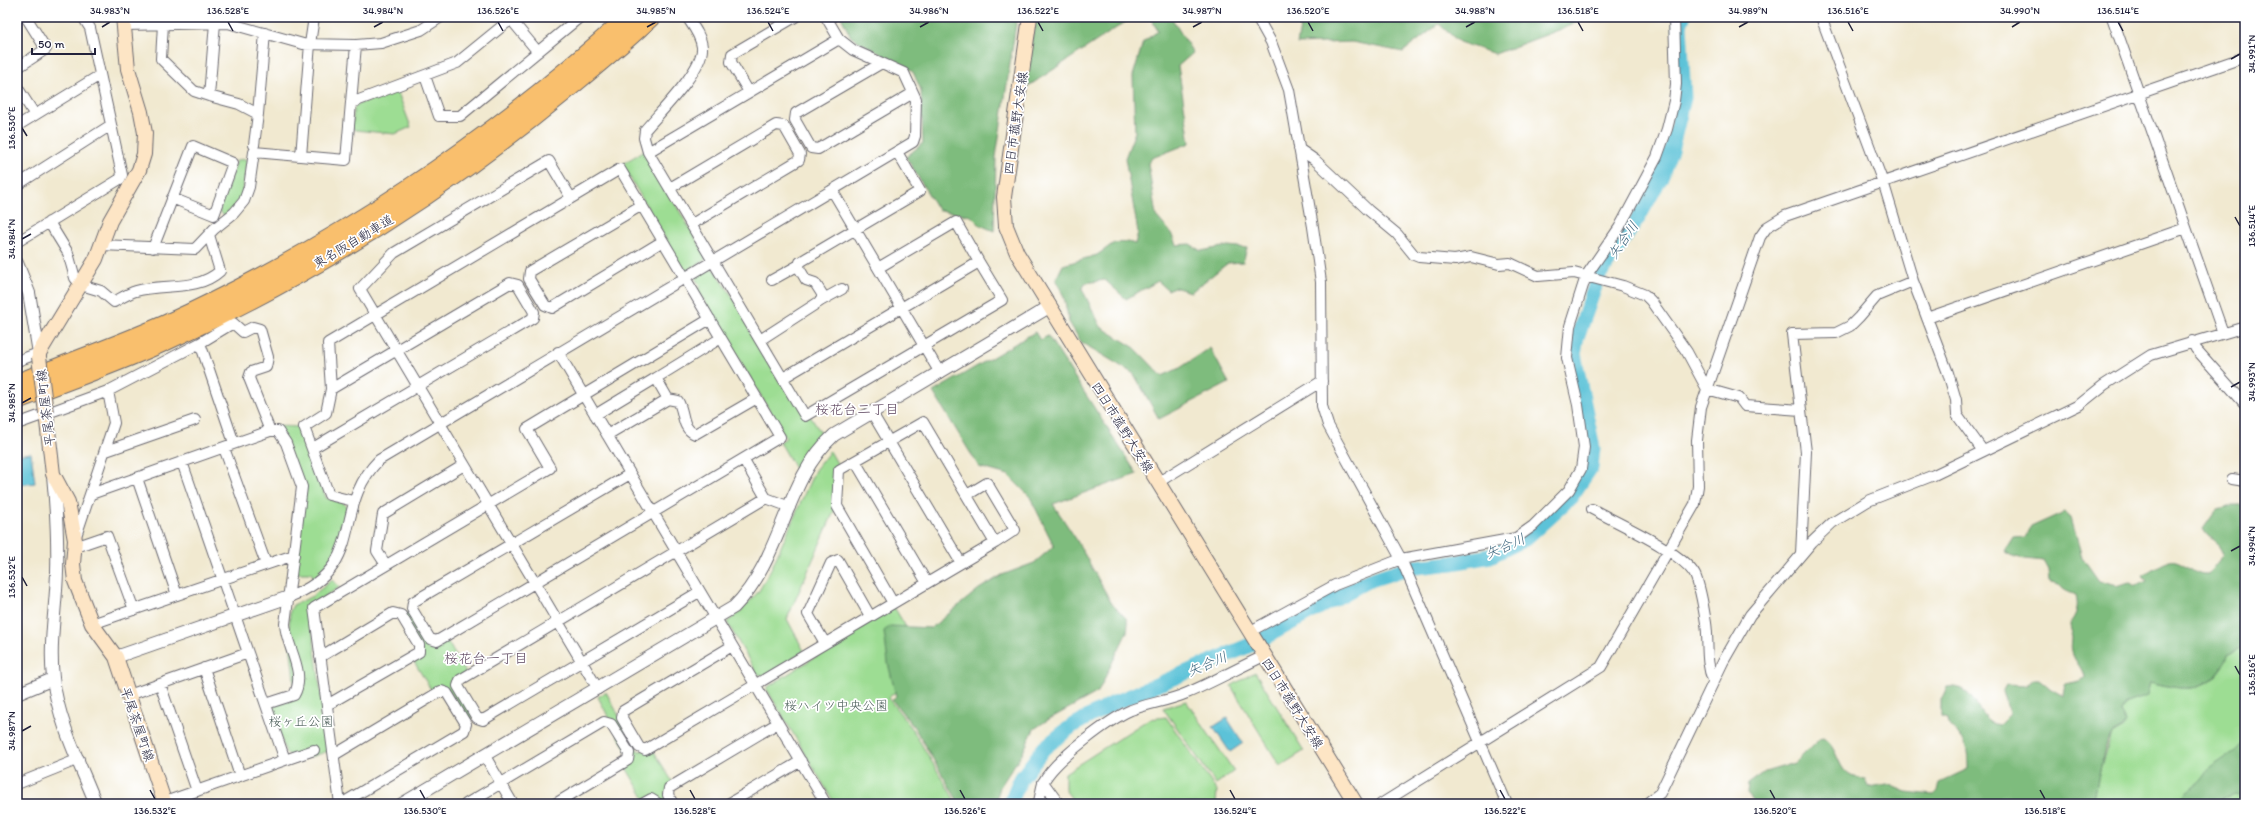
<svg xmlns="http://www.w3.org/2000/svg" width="2262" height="821" font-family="Itim,'Klee One',sans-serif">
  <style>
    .green { fill: #9ddd93; stroke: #608067 }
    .forest { fill: #7ebc7d; stroke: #506f5c }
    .water { fill: #5bc2d8; stroke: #3e728a }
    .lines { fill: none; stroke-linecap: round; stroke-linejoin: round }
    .river { stroke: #5bc2d8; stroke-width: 15 }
    .minor-casing { stroke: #6a686f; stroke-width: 12 }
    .tertiary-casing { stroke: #6a686f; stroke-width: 14 }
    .secondary-casing { stroke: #6a686f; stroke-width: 16 }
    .motorway-casing { stroke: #6a686f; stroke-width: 20 }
    .minor { stroke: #fff; stroke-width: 10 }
    .tertiary { stroke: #fff; stroke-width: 12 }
    .secondary { stroke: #fde5c5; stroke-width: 14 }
    .motorway { stroke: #f9bf6d; stroke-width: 18 }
    .secondary-bridge-casing { stroke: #6a686f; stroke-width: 16; stroke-linecap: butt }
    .secondary-bridge { stroke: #fde5c5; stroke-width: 14 }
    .ticks { fill: none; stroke: #22223b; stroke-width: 1.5 }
    .labels { text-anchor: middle; stroke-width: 3.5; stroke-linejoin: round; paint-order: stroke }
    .street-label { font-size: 13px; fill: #22223b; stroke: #fff }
    .park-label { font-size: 13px; fill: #475a55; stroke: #fff }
    .water-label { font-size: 14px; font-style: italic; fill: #39627a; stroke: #fff }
    .neighbourhood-label { font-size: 14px; fill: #5f4861; stroke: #fff }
    .neatline { fill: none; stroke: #22223b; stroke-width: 1.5 }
    .ticks-label { font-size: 10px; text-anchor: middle; fill: #22223b }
  </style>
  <rect width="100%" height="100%" fill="#fff"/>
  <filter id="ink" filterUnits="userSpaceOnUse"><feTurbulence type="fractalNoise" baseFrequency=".025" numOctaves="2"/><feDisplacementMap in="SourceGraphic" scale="8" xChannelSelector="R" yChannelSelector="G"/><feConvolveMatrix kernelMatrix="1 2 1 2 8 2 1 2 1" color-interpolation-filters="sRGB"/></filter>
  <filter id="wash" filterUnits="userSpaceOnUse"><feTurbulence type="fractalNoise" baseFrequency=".012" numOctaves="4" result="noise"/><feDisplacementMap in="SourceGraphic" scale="16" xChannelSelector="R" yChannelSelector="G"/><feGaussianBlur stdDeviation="0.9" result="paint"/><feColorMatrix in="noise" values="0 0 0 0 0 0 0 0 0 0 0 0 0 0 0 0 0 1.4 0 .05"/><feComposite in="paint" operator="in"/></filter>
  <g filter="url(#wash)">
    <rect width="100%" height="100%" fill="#f1e9d0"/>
    <!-- green -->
    <path class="green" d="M 397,90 L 411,127 L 395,134 L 355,130 L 352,128 L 354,109 L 356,105 Z
      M 644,151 L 706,256 L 705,260 L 685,272 L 622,164 Z
      M 247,159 L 242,197 L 225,216 L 219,211 L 237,160 Z
      M 709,269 L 715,270 L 823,436 L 805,457 L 797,472 L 780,442 L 786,438 L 697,289 L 700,287 L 695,277 Z
      M 275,426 L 301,427 L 326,498 L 343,502 L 347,508 C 342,536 336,558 315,579 L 311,573 L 296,573 L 305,486 Z
      M 830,451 L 839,467 L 835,509 L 787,619 L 804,651 L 764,676 L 757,674 L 727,622 L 740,612 L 759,591 L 772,567 L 815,470 Z
      M 332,580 L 340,587 L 309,606 L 329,751 L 294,762 L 291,755 L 286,753 L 271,709 L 273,706 L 296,698 L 289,634 L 290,611 L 293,605 L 311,597 Z
      M 894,607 L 912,637 L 917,675 L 888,698 L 911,727 L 953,797 L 954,804 L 835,804 L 766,688 Z
      M 410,611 L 428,642 L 446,639 L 466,673 L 457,679 L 473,718 L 468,721 L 448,689 L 433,693 L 413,660 L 421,654 L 404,615 Z
      M 2245,646 L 2245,804 L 2092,804 L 2101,766 L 2112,734 L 2124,727 L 2121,711 L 2126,703 L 2146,696 L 2150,682 C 2174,688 2204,696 2219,671 C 2222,665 2227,662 2228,655 Z
      M 1255,672 L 1304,751 L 1280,766 L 1231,686 Z
      M 606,692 L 638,751 L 653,750 L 672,781 L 670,804 L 661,804 L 645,799 L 625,766 L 632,762 L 598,697 Z
      M 1186,701 L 1234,771 L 1216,784 L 1163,708 Z
      M 1166,717 L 1217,791 L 1216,804 L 1076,804 L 1065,790 L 1065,773 L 1149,719 Z"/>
    <!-- forest -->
    <path class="forest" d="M 841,17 L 1017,17 L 996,157 L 994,231 L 980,225 L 971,216 L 938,210 L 906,157 L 923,143 L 921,90 L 913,72 L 851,37 Z
      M 1035,17 L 1133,17 L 1024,89 Z
      M 1150,17 L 1171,17 L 1193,53 L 1178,66 L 1190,143 L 1152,158 L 1148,163 L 1156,216 L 1171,233 L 1176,245 L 1190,244 L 1201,251 L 1228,246 L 1247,248 L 1243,262 L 1228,263 L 1191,292 L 1174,287 L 1168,290 L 1158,281 L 1126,299 L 1105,280 L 1086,283 L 1082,289 L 1101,327 L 1135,348 L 1162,376 L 1180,368 L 1210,348 L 1229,383 L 1159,419 L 1134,374 L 1081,342 L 1069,322 L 1064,297 L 1056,279 L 1063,265 L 1097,255 L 1114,243 L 1128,242 L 1135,244 L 1138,232 L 1125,158 L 1135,132 L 1133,76 L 1143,42 L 1158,31 Z
      M 1302,17 L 1581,17 L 1572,25 L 1495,54 L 1459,42 L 1439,24 L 1403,52 L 1352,42 L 1297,44 Z
      M 1035,332 L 1040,340 L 1048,336 L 1137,474 L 1053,504 L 1076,539 L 1112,604 L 1126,618 L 1128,624 L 1127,632 L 1098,692 L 1046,721 L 1034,729 L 1023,752 L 1000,787 L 995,804 L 958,804 L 959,803 L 914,727 L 892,700 L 896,696 L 888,663 L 884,631 L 890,626 L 931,628 L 979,589 L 1002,575 L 1034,563 L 1054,546 L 1030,497 L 1008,475 L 979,467 L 933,392 Z
      M 2232,505 L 2245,505 L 2245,646 L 2228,655 C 2227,662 2223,665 2219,671 C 2204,696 2174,688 2150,682 L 2147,696 L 2126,703 L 2121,711 L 2126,722 C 2123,729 2117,729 2112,734 C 2102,746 2098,788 2092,804 L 1959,804 C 1951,797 1943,800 1935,804 L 1753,804 L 1754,801 L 1747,793 L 1748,784 L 1765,772 L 1795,763 L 1819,739 L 1823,738 C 1843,751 1834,778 1865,779 L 1868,787 L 1887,784 L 1906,792 L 1934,795 L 1938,791 L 1940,782 L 1968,769 C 1968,759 1968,744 1960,736 C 1955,730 1948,728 1947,719 L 1941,717 L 1941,700 L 1947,687 C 1977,683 1975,721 1999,725 L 2010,714 L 2002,692 L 2006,685 L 2026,686 L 2034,679 L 2039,679 L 2051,689 L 2063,696 L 2065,684 L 2079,681 L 2084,678 C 2084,670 2076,663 2073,655 C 2070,648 2072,643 2072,636 C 2071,632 2069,629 2069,624 C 2077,615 2079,606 2076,595 C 2069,592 2063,591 2059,584 L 2049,581 L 2048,570 L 2043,561 C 2029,559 2016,560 2005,551 L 2013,538 L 2026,537 L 2031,527 L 2064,512 L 2071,518 L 2082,557 L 2099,581 L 2117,586 L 2129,582 L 2135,586 L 2147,581 L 2143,575 C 2152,570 2167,558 2177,561 C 2190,565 2194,575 2208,574 L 2224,554 C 2218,539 2210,542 2203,529 L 2217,509 Z
      M 2245,741 L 2245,794 L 2241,796 L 2235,794 L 2210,804 L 2175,804 L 2186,792 L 2200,781 L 2210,768 L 2235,751 Z"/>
    <!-- water -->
    <path class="water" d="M 31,453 L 35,483 L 19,485 L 17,455 Z
      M 1227,718 L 1243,743 L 1230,752 L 1213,727 Z"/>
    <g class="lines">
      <!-- river -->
      <path class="river" d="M 1010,804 L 1020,780 L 1044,748 L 1072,726 L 1112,704 L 1255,643 L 1367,581 L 1407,568 L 1452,563 L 1490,556 L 1525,539 L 1571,497 L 1591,467 L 1593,448 L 1574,354 L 1576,341 L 1599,275 L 1637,220 L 1660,179 L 1671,150 L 1684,98 L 1680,25 L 1683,17"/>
    </g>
  </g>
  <g filter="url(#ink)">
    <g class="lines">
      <!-- minor casing -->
      <g class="minor-casing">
        <path id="minor" d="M 509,17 L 538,52
          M 687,17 C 693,26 701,36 702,47 C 704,69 660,112 645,130 L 644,138 L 648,152 L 805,416 L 1002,300 L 979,262 L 783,378
          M 826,17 L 839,39
          M 1257,17 L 1271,42 L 1289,90 L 1313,227 L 1321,282 L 1322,406 L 1328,425 L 1401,559 L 1507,804
          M 1821,17 L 1885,188 L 1913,281 L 1948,373 L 1956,400 L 1957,415 L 1983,451
          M 2112,17 L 2223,333
          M 215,23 L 209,96 L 239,104 L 258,114 L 265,33
          M 163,24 L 161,59 L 194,91 L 209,96
          M 124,25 L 228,23 L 303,44 L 356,45 L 381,43 L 421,30 L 441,17
          M 880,64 L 796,113 L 795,120 L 811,148 L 818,149 L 913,93
          M 17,68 L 46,49 L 26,17
          M 425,76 L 439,116 L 460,116 L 580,17
          M 17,87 L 35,115
          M 749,92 L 731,62 L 732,54 L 795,17
          M 351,103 L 457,63 L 511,19
          M 17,126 L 100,75
          M 254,145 L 258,114
          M 1299,149 L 1315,160 L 1368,210 L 1397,234 L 1414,255 L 1419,257 L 1455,260 L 1471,257 L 1499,264 L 1510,263 L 1538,276 L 1574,273 L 1623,286 L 1645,295 L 1651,301 L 1687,352 L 1707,389 L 1739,398 L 1745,406 L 1801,410
          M 301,156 L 310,44 L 314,17
          M 17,185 L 111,125
          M 670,188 L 776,125 L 784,126 L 800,154 L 799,160 L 692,224
          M 832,190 L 940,373
          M 571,198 L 549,161 L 394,253 L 360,289 L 598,689
          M 642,205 L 530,271 L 529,279 L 545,305 L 552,308 L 663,241
          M 49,222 L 68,253 L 75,278 L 81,285 L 101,291 L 114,302 C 121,298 129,293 136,291 C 164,283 197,292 220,271 L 209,235
          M 17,242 L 120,179 L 122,175 L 90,28 L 83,17
          M 101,245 L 195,249 L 214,229 L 234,213 L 244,201 L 249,187 L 254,152 L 346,160 L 356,45
          M 153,248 L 193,146 L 233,163 L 214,215 L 172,198
          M 878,268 L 956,222 L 979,262
          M 772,280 L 799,265
          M 822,300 L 842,289
          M 1927,318 L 2186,228
          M 760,340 L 822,300 L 822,294 L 815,283 L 806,280 L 799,268 L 800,262 L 920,191 L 897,152
          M 2192,341 L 2196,349 L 2245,404
          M 200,343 L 233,323 L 243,332 L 253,327 L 260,329 L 268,357 L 266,367 L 251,372 L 249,378 L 270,431
          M 558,352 L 826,804
          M 17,361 L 39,353
          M 656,378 L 721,338
          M 595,415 L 656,378 L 668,399
          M 17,424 L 108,391 L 200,343 L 234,443
          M 607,435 L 668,399 L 678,401 C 685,413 681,428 695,434 L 757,398
          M 224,448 L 266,564
          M 313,448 L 533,318 L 534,312 L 518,285 L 510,283 L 331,389
          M 106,451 L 195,420
          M 744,460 L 766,498
          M 855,461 L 927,583
          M 137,478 L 177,595
          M 2232,479 L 2245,481
          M 1157,483 L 1322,381
          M 91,494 L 270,431 L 278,431 L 286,443 L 302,487 L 285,624 C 286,647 307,672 294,695 L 266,704
          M 353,501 L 329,495 L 304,427 L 326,413 L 331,389 L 328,343 L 620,169 L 780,437 L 437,641 L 430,639 L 412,609 L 413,602 L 630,474
          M 1592,509 C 1617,523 1683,552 1695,575 C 1700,586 1704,610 1706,623 C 1709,642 1705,662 1713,680
          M 75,539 L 114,423 L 108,391
          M 75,547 L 107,536 L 134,610
          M 1801,554 L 1806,452 L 1792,334 L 1836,333 L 1850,326 L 1859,317 L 1877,296 L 1913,281
          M 961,563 L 995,543
          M 386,565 L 377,551 L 383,514 L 464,465
          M 699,592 L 483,720 L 477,718 L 458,686 L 460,680 L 766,498 L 790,507
          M 289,597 C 370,566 330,509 379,460 L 913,142 L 915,136 L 916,99 L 904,73 L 853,50 L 839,39 L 648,152
          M 893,603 L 837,506 L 839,470 L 923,422 L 995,543 L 1015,530 L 987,483 L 967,495
          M 92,624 L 294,555
          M 1249,632 L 1335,585 L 1401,559 L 1516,538 L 1533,526 L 1569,490 L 1581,469 L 1584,447 L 1578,405 L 1567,358 L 1570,326 L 1586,276 L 1619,228 L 1657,157 L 1667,129 L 1674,101 L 1676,84 L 1674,17
          M 825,643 L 808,614 L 831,563 L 838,560 L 870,616
          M 732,646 L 623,711 L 622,718 L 639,747 L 645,750 L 961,563 L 872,413
          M 320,657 L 393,613 L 401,615 L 419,645 L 419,652 L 327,705
          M 204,668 L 240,776
          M 160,684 L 197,791
          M 129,695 L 248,653
          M 334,755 L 441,691 L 447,693 L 466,724 L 464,731 L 341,804
          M 485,756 L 513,804
          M 285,760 L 314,750
          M 1043,782 L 1059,804
          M 17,784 L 79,759
          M 165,802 L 285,760 L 182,462
          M 340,804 L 314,608 L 550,468 L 527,429 L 710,319
          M 466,804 L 604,722 L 611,724 L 629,753 L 628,760 L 555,804
          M 642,804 L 651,799 L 659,804
          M 673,804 L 668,795 L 669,788 L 778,723
          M 728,804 L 801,761
          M 1038,804 C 1041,797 1041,786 1044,781 C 1055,760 1110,719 1131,710 C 1149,703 1169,701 1187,693 C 1213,682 1238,668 1264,656
          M 1381,804 L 1601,667 L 1695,504 L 1698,486 L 1697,440 L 1701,407 L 1760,237 L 1767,227 L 1785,216 L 2245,57
          M 1646,804 L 1660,793 L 1723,662 L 1750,615 L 1812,542 L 1832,523 L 1868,501 L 1934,475 L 2079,405 L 2104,385 L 2151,355 L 2245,327"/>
      </g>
      <!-- tertiary casing -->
      <g class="tertiary-casing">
        <path id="tertiary" d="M 17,263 L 29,293 L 39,353
          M 53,475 C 56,507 58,540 57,572 C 56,608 49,642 53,678 C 58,721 80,764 96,804
          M 116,657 L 289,597
          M 17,694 L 53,679
          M 402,804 L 734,607 C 783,558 784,480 834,435 L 1049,307"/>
      </g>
      <!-- secondary casing -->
      <g class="secondary-casing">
        <path id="secondary" d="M 1030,17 L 1004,197 L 1006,226 L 1017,253 L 1356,804
          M 39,357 L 39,353 L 96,259 L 110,221 L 139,170 L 144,154 L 145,133 L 141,112 L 128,69 L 123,17
          M 46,413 L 53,474 L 68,502 L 75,540 L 73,564 L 75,581 L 92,624 L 116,657 L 165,804"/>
      </g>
      <!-- motorway casing -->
      <g class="motorway-casing">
        <path id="motorway" d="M 17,383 C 66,364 116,346 164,325 C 331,249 492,141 628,17
          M 17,400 C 71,379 125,361 177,336 C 316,272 445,190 563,93 C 593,68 623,44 651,17"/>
      </g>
      <!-- minor -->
      <use href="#minor" class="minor"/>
      <!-- tertiary -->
      <use href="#tertiary" class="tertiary"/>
      <!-- secondary -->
      <use href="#secondary" class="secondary"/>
      <!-- motorway -->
      <use href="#motorway" class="motorway"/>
      <!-- secondary-bridge casing -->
      <g class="secondary-bridge-casing">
        <path id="secondary-bridge" d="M 39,357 L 46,413"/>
      </g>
      <!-- secondary-bridge -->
      <use href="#secondary-bridge" class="secondary-bridge"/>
    </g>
  </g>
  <!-- ticks -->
  <path class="ticks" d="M 228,22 L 233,31M 498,22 L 503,31M 768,22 L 773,31M 1038,22 L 1043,31M 1308,22 L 1313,31M 1578,22 L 1583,31M 1848,22 L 1853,31M 2118,22 L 2123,31M 102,27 L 110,22M 374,27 L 383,22M 647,27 L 656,22M 920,27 L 929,22M 1193,27 L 1202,22M 1466,27 L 1475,22M 1739,27 L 1748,22M 2012,27 L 2020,22M 2231,59 L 2240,54M 22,128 L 27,136M 2235,217 L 2240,226M 22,239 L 31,234M 2231,387 L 2240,382M 22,403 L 31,398M 2231,551 L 2240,546M 22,577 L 27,586M 2235,666 L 2240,675M 22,731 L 31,726M 150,790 L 155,799M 420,790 L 425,799M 690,790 L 695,799M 960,790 L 965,799M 1230,790 L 1235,799M 1500,790 L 1505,799M 1770,790 L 1775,799M 2040,790 L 2045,799"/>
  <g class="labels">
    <!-- street labels -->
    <g class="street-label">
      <text transform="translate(1015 123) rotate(-82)" y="5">四日市菰野大安線</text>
      <text transform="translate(353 241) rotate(-31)" y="5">東名阪自動車道</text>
      <text transform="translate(45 408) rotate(-97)" y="5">平尾茶屋町線</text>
      <text transform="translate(1123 427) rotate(58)" y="5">四日市菰野大安線</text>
      <text transform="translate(1293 703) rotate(58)" y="5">四日市菰野大安線</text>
      <text transform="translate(138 724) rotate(71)" y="5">平尾茶屋町線</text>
    </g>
    <!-- park labels -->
    <g class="park-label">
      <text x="836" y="710">桜ハイツ中央公園</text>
      <text x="301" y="726">桜ヶ丘公園</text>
    </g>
    <!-- water labels -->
    <g class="water-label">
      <text transform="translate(1623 240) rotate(-55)" y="5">矢合川</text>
      <text transform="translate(1505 546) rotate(-24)" y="5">矢合川</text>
      <text transform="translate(1207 664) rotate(-23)" y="5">矢合川</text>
    </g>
    <!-- neighbourhood labels -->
    <g class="neighbourhood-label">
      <text x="857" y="414">桜花台二丁目</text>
      <text x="486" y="663">桜花台一丁目</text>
    </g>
  </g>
  <!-- margin -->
  <rect width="2262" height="821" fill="none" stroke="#fff" stroke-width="44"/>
  <!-- scale -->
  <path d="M32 48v6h63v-6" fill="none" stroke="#22223b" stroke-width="2"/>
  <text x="38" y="48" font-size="12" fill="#22223b" stroke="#ffffff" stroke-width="3" paint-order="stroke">50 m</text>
  <rect x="22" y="22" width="2218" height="777" class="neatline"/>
  <g class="ticks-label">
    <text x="110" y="14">34.983°N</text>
    <text x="228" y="14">136.528°E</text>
    <text x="383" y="14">34.984°N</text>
    <text x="498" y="14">136.526°E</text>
    <text x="656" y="14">34.985°N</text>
    <text x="768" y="14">136.524°E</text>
    <text x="929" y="14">34.986°N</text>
    <text x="1038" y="14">136.522°E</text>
    <text x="1202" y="14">34.987°N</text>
    <text x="1308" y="14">136.520°E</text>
    <text x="1475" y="14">34.988°N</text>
    <text x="1578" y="14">136.518°E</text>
    <text x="1748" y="14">34.989°N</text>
    <text x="1848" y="14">136.516°E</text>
    <text x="2020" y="14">34.990°N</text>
    <text x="2118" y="14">136.514°E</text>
    <text transform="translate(2251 54) rotate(-90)" y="4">34.991°N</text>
    <text transform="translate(11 128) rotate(-90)" y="4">136.530°E</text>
    <text transform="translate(2251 226) rotate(-90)" y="4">136.514°E</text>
    <text transform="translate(11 239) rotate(-90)" y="4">34.984°N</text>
    <text transform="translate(2251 382) rotate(-90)" y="4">34.993°N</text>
    <text transform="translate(11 403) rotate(-90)" y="4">34.985°N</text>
    <text transform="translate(2251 546) rotate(-90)" y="4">34.994°N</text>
    <text transform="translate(11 577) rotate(-90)" y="4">136.532°E</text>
    <text transform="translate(2251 675) rotate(-90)" y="4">136.516°E</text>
    <text transform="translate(11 731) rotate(-90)" y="4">34.987°N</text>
    <text x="155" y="814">136.532°E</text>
    <text x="425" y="814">136.530°E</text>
    <text x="695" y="814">136.528°E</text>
    <text x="965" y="814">136.526°E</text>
    <text x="1235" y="814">136.524°E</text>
    <text x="1505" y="814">136.522°E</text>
    <text x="1775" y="814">136.520°E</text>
    <text x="2045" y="814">136.518°E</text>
  </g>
</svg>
